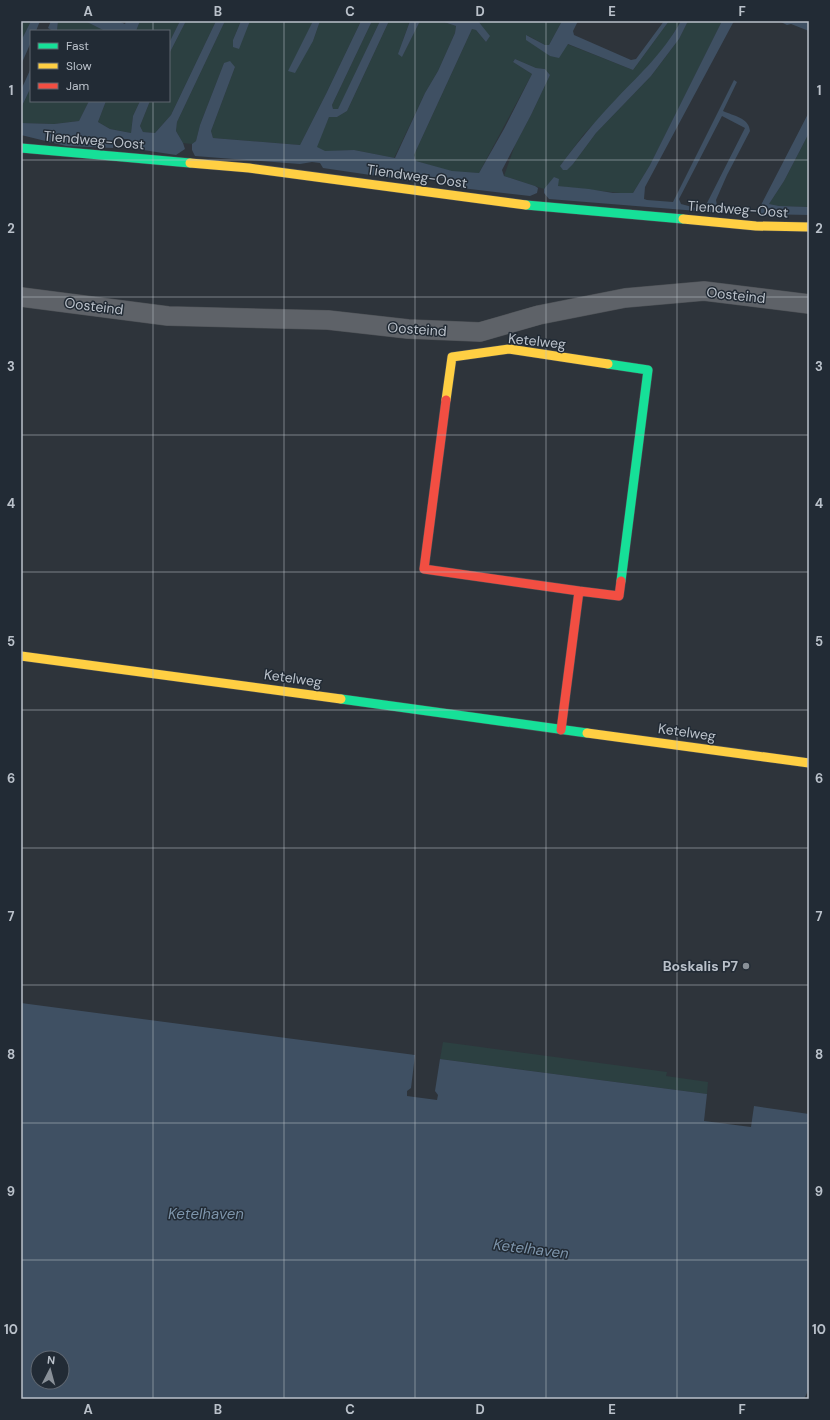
<svg xmlns="http://www.w3.org/2000/svg" width="830" height="1420" font-family="'DM Sans',sans-serif">
  <style>
    .green { fill: #2c4041 }
    .water { fill: #3f5063; fill-rule: evenodd }
    .lines { fill: none; stroke-linecap: round; stroke-linejoin: round }
    .street-casing { stroke: #4c5055; stroke-width: 20 }
    .fast-casing { stroke: #4c5055; stroke-width: 10 }
    .slow-casing { stroke: #4c5055; stroke-width: 10 }
    .jam-casing { stroke: #4c5055; stroke-width: 10 }
    .street { stroke: #5e6268; stroke-width: 19 }
    .fast { stroke: #16e098; stroke-width: 9 }
    .slow { stroke: #ffcf43; stroke-width: 9 }
    .jam { stroke: #f24e42; stroke-width: 9 }
    .grid { fill: none; stroke: #bac1ca; stroke-width: 1; stroke-opacity: 0.55 }
    .poi-dot { fill: #899098; stroke: #222b35; stroke-width: 1.5 }
    .labels { text-anchor: middle; stroke-width: 3; stroke-linejoin: round; paint-order: stroke }
    .street-label { font-size: 14px; fill: #bac1ca; stroke: #222b35 }
    .poi-label { font-size: 14px; font-weight: bold; fill: #bac1ca; stroke: #222b35; text-anchor: end }
    .water-label { font-size: 15px; font-style: italic; fill: #7d94aa; stroke: #222b35 }
    .neatline { fill: none; stroke: #bac1ca; stroke-width: 1.5 }
    .grid-label { font-size: 13px; text-anchor: middle; font-weight: bold; fill: #bac1ca }
  </style>
  <rect width="100%" height="100%" fill="#2e343b"/>
  <!-- green -->
  <path class="green" d="M 21,21 L 31,21 L 21,41 Z
    M 58,21 L 85,21 L 105,31 L 57,31 Z
    M 140,21 L 180,21 L 169,43 L 169,31 L 136,31 Z
    M 186,21 L 216,21 L 171,115 L 155,133 L 143,132 L 140,126 L 150,101 L 169,101 L 169,54 Z
    M 225,21 L 241,21 L 233,40 L 238,49 L 250,21 L 313,21 L 307,36 L 313,41 L 320,21 L 361,21 L 326,94 L 300,145 L 213,138 L 211,131 L 235,67 L 224,63 L 200,125 L 196,141 L 192,144 L 183,143 L 176,131 L 177,122 Z
    M 372,21 L 380,21 L 338,110 L 333,109 L 332,105 Z
    M 389,21 L 410,21 L 403,40 L 402,57 L 420,21 L 441,21 L 456,26 L 455,33 L 438,71 L 425,93 L 394,158 L 354,150 L 315,152 L 316,146 L 329,117 L 337,117 L 347,111 Z
    M 478,21 L 562,21 L 549,45 L 545,45 L 527,35 L 550,56 L 567,44 L 633,70 L 669,21 L 681,21 L 669,41 L 651,65 L 584,134 L 560,166 L 573,164 L 596,133 L 651,76 L 679,39 L 688,21 L 722,21 L 650,165 L 633,193 L 629,194 L 557,186 L 555,177 L 544,189 L 504,176 L 515,145 L 531,115 L 550,75 L 545,69 L 536,68 L 515,59 L 513,62 L 532,74 L 479,173 L 452,172 L 416,161 L 414,155 L 472,29 L 476,30 L 486,42 L 489,37 Z
    M 31,87 L 31,101 L 89,101 L 79,121 L 54,124 L 21,123 L 21,108 Z
    M 106,101 L 140,101 L 133,116 L 131,133 L 110,129 L 98,122 Z
    M 809,133 L 809,207 L 779,206 L 769,204 L 784,181 Z
    M 443,1042 L 667,1072 L 666,1076 L 708,1082 L 707,1094 L 440,1059 Z"/>
  <!-- water -->
  <path class="water" d="M 31,21 L 40,21 L 36,31 L 31,31 L 31,42 L 21,65 L 21,41 Z
    M 51,21 L 58,21 L 57,31 L 53,31 L 48,28 Z
    M 85,21 L 118,21 L 125,24 L 126,21 L 140,21 L 136,31 L 105,31 Z
    M 180,21 L 186,21 L 169,54 L 169,43 Z
    M 216,21 L 225,21 L 177,122 L 176,131 L 183,143 L 185,149 L 176,155 L 130,148 L 128,139 L 119,139 L 114,142 L 113,148 L 66,146 L 21,135 L 21,123 L 54,124 L 79,121 L 89,101 L 106,101 L 98,122 L 110,129 L 131,133 L 133,116 L 140,101 L 150,101 L 140,126 L 143,132 L 155,133 L 171,115 Z
    M 241,21 L 250,21 L 239,49 L 233,47 L 233,40 Z
    M 313,21 L 320,21 L 313,41 L 295,73 L 288,71 Z
    M 361,21 L 372,21 L 332,105 L 333,109 L 338,109 L 380,21 L 389,21 L 347,111 L 337,117 L 329,117 L 317,147 L 325,151 L 354,150 L 395,158 L 425,93 L 438,71 L 455,33 L 456,26 L 441,21 L 478,21 L 490,36 L 486,42 L 476,30 L 472,29 L 414,155 L 416,161 L 452,171 L 479,173 L 504,129 L 532,74 L 513,62 L 515,59 L 536,68 L 545,69 L 550,75 L 531,115 L 502,170 L 504,176 L 535,186 L 538,188 L 537,193 L 530,196 L 453,187 C 444,172 431,177 418,182 L 323,168 L 320,163 L 312,162 L 300,164 L 195,156 L 192,150 L 192,144 L 196,141 L 200,125 L 224,63 L 230,61 L 235,67 L 211,131 L 213,138 L 300,145 L 326,94 Z
    M 410,21 L 420,21 L 402,57 L 398,54 Z
    M 562,21 L 578,21 L 573,31 L 574,35 L 631,60 L 636,59 L 664,21 L 669,21 L 633,70 L 568,44 L 559,58 L 550,56 L 526,40 L 526,35 L 545,45 L 549,45 Z
    M 681,21 L 688,21 L 679,39 L 651,76 L 596,133 L 573,164 L 567,170 L 563,170 L 560,166 C 578,142 596,120 617,98 C 641,73 663,53 681,21 Z
    M 722,21 L 734,21 L 645,187 L 644,199 L 647,200 L 673,202 L 734,80 L 737,82 L 723,111 C 734,116 749,118 750,131 L 727,175 L 716,200 L 717,206 L 745,211 L 747,215 L 549,199 L 544,193 L 544,189 L 554,177 L 559,179 L 558,186 L 589,189 L 613,193 L 633,193 L 650,165 ZM 722,116 L 745,128 L 706,205 L 700,209 L 681,204 L 679,199 Z
    M 779,21 L 809,21 L 809,31 L 791,24 L 787,25 Z
    M 31,68 L 31,87 L 21,108 L 21,90 Z
    M 809,112 L 809,133 L 784,181 L 769,204 L 779,206 L 809,207 L 809,215 L 761,214 L 760,207 Z
    M 21,1003 L 415,1055 L 411,1088 L 407,1091 L 407,1096 L 437,1100 L 438,1095 L 435,1091 L 440,1059 L 707,1094 L 704,1121 L 751,1127 L 754,1106 L 809,1114 L 809,1389 L 804,1399 L 21,1399 ZM 38,1358 L 62,1358 L 62,1382 L 38,1382 Z"/>
  <g class="lines">
    <!-- street casing -->
    <g class="street-casing">
      <path id="street" d="M 21,297 L 168,316 L 328,320 L 408,329 L 480,332 L 539,315 L 625,298 L 704,291 L 809,304"/>
    </g>
    <!-- fast casing -->
    <g class="fast-casing">
      <path id="fast" d="M 21,148 L 190,163
        M 526,205 L 683,219
        M 608,364 L 648,370 L 621,581
        M 341,699 L 587,733"/>
    </g>
    <!-- slow casing -->
    <g class="slow-casing">
      <path id="slow" d="M 190,163 L 249,168 L 526,205
        M 683,219 L 756,226 L 809,227
        M 446,400 L 452,357 L 509,349 L 608,364
        M 21,656 L 341,699
        M 587,733 L 809,763"/>
    </g>
    <!-- jam casing -->
    <g class="jam-casing">
      <path id="jam" d="M 446,400 L 424,569 L 579,591
        M 561,730 L 579,591 L 619,596 L 621,581"/>
    </g>
    <!-- street -->
    <use href="#street" class="street"/>
    <!-- fast -->
    <use href="#fast" class="fast"/>
    <!-- slow -->
    <use href="#slow" class="slow"/>
    <!-- jam -->
    <use href="#jam" class="jam"/>
  </g>
  <!-- grid -->
  <path class="grid" d="M 153,21 L 153,31M 284,21 L 284,1399M 415,21 L 415,1399M 546,21 L 546,1399M 677,21 L 677,1399M 153,101 L 153,1399M 21,160 L 809,160M 21,297 L 809,297M 21,435 L 809,435M 21,572 L 809,572M 21,710 L 809,710M 21,848 L 809,848M 21,985 L 809,985M 21,1123 L 809,1123M 21,1260 L 809,1260"/>
  <!-- markers -->
  <circle class="poi-dot" cx="746" cy="966" r="4"/>
  <g class="labels">
    <!-- street labels -->
    <g class="street-label">
      <text transform="translate(94 140) rotate(5)" y="5">Tiendweg-Oost</text>
      <text transform="translate(417 176) rotate(8)" y="5">Tiendweg-Oost</text>
      <text transform="translate(738 209) rotate(4)" y="5">Tiendweg-Oost</text>
      <text transform="translate(736 295) rotate(6)" y="5">Oosteind</text>
      <text transform="translate(94 306) rotate(7)" y="5">Oosteind</text>
      <text transform="translate(417 329) rotate(4)" y="5">Oosteind</text>
      <text transform="translate(537 341) rotate(6)" y="5">Ketelweg</text>
      <text transform="translate(293 678) rotate(8)" y="5">Ketelweg</text>
      <text transform="translate(687 732) rotate(8)" y="5">Ketelweg</text>
    </g>
    <!-- poi labels -->
    <g class="poi-label">
      <text x="738" y="971">Boskalis P7</text>
    </g>
    <!-- water labels -->
    <g class="water-label">
      <text x="206" y="1219">Ketelhaven</text>
      <text transform="translate(531 1249) rotate(7)" y="5">Ketelhaven</text>
    </g>
  </g>
  <!-- border -->
  <rect width="830" height="1420" fill="none" stroke="#222b35" stroke-width="44"/>
  <!-- legend -->
  <rect x="30" y="30" width="140" height="72" fill="#222b35" stroke="#5f6771"/>
  <rect x="38" y="43" width="20" height="6" fill="#16e098" stroke="#5f6771"/>
  <text x="66" y="50" font-size="12" fill="#bac1ca">Fast</text>
  <rect x="38" y="63" width="20" height="6" fill="#ffcf43" stroke="#5f6771"/>
  <text x="66" y="70" font-size="12" fill="#bac1ca">Slow</text>
  <rect x="38" y="83" width="20" height="6" fill="#f24e42" stroke="#5f6771"/>
  <text x="66" y="90" font-size="12" fill="#bac1ca">Jam</text>
  <!-- north arrow -->
  <g transform="translate(50 1370) rotate(6)"><circle r="19" fill="#222b35" stroke="#5f6771"/>
  <path d="M0-3L7 15L0 10L-7 15Z" fill="#899098"/>
  <text y="-6" font-size="11" font-weight="bold" text-anchor="middle" fill="#bac1ca">N</text>
  </g>
  <rect x="22" y="22" width="786" height="1376" class="neatline"/>
  <g class="grid-label">
    <text x="88" y="16">A</text>
    <text x="218" y="16">B</text>
    <text x="350" y="16">C</text>
    <text x="480" y="16">D</text>
    <text x="612" y="16">E</text>
    <text x="742" y="16">F</text>
    <text x="11" y="95">1</text>
    <text x="819" y="95">1</text>
    <text x="11" y="233">2</text>
    <text x="819" y="233">2</text>
    <text x="11" y="371">3</text>
    <text x="819" y="371">3</text>
    <text x="11" y="508">4</text>
    <text x="819" y="508">4</text>
    <text x="11" y="646">5</text>
    <text x="819" y="646">5</text>
    <text x="11" y="783">6</text>
    <text x="819" y="783">6</text>
    <text x="11" y="921">7</text>
    <text x="819" y="921">7</text>
    <text x="11" y="1059">8</text>
    <text x="819" y="1059">8</text>
    <text x="11" y="1196">9</text>
    <text x="819" y="1196">9</text>
    <text x="11" y="1334">10</text>
    <text x="819" y="1334">10</text>
    <text x="88" y="1414">A</text>
    <text x="218" y="1414">B</text>
    <text x="350" y="1414">C</text>
    <text x="480" y="1414">D</text>
    <text x="612" y="1414">E</text>
    <text x="742" y="1414">F</text>
  </g>
</svg>
